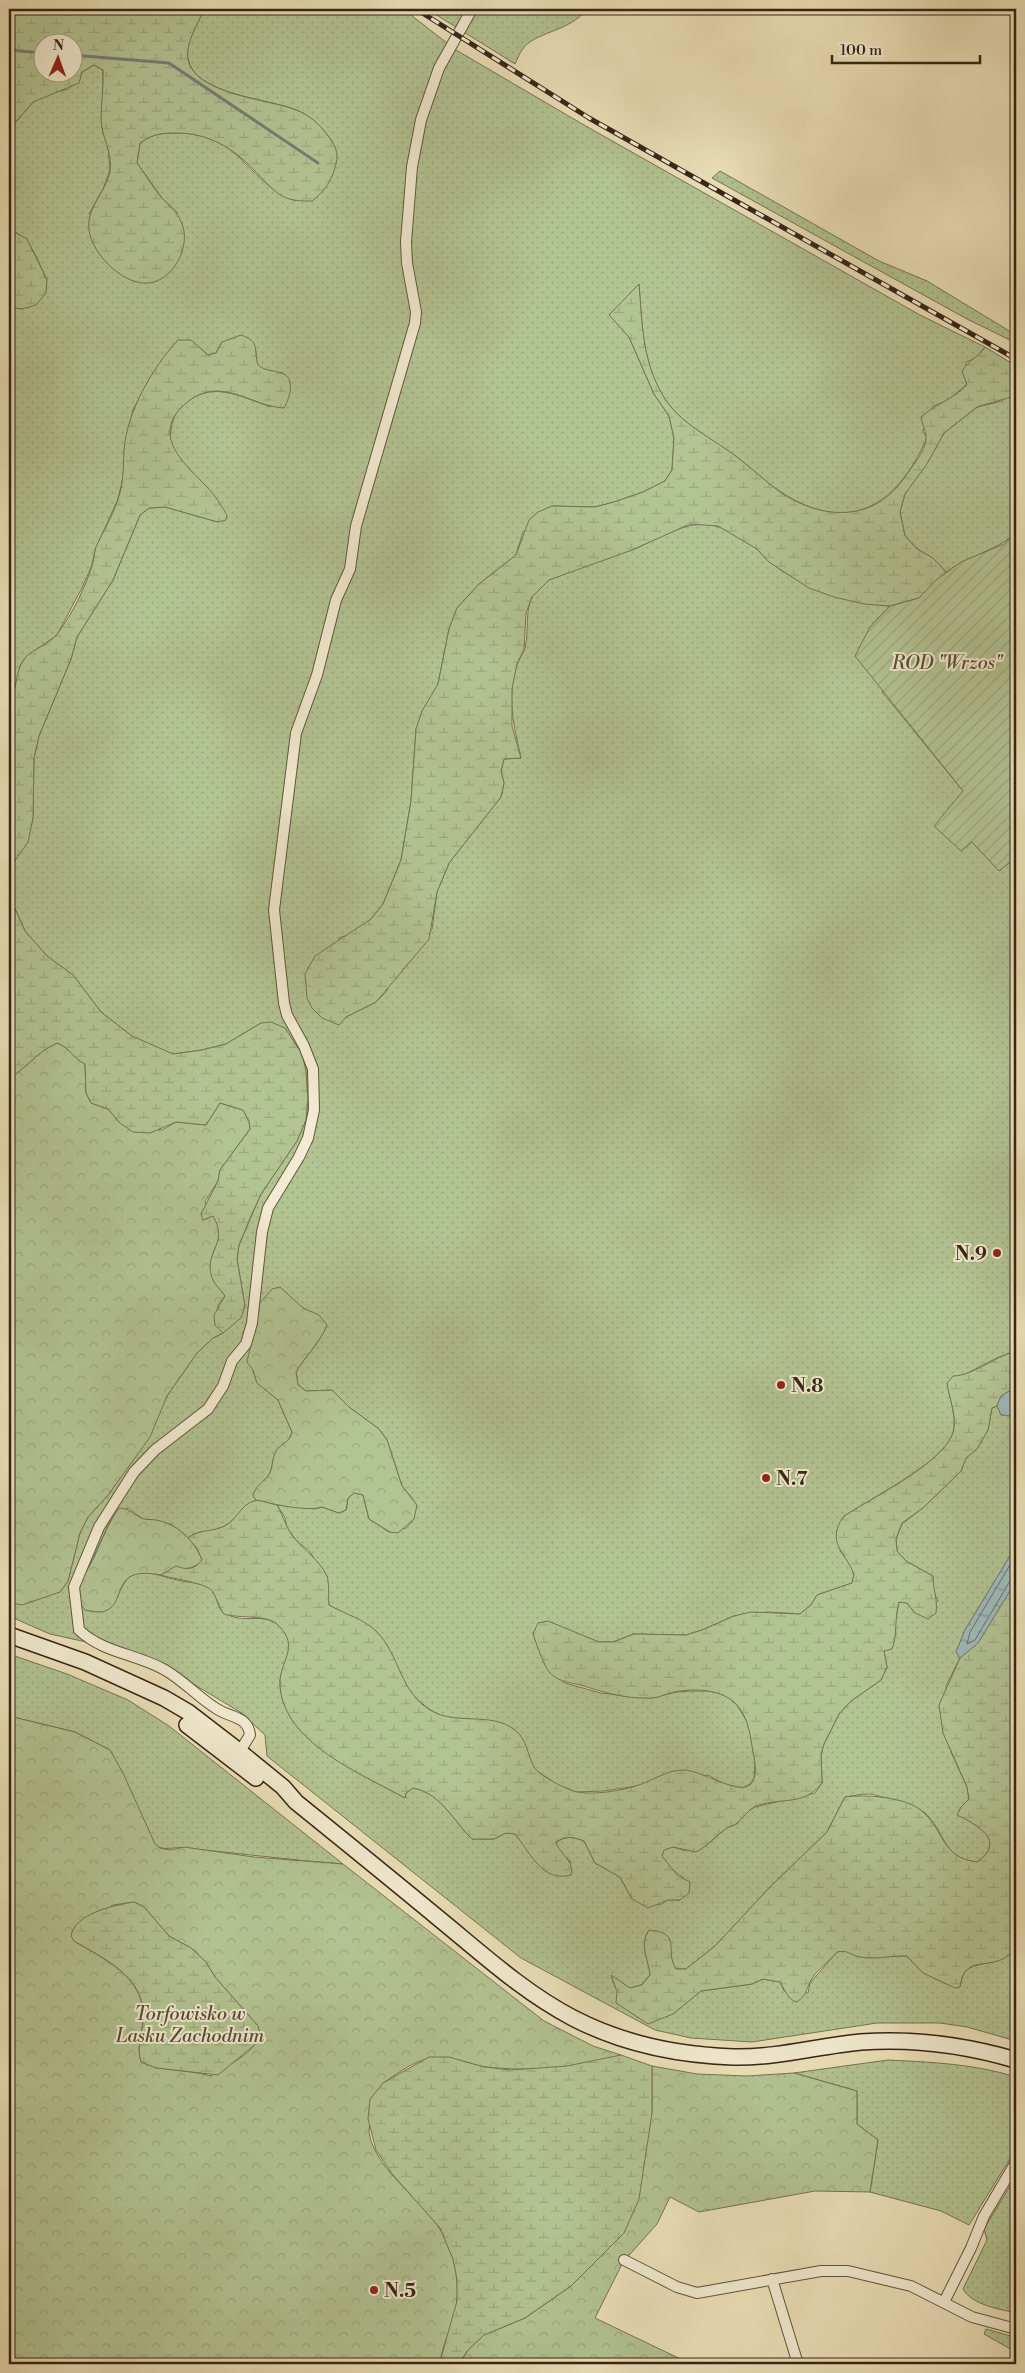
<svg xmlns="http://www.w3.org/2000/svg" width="1025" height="2373" font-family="'Libre Bodoni',serif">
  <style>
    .grass { fill: url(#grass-dots); stroke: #747454 }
    .forest { fill: url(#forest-crowns); stroke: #747454; fill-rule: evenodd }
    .wetland { fill: url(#wetland-marsh); stroke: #747454; fill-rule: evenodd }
    .garden { fill: url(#garden-furrows); stroke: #747454 }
    .water { fill: url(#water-ripples); stroke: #757e79 }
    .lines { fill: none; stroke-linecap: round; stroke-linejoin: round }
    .shore { stroke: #6a7068; stroke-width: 1 }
    .stream { stroke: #757e79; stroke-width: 3 }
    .minor-casing { stroke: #63543f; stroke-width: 12 }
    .secondary-casing { stroke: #352516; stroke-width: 18 }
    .minor { stroke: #f3ecd2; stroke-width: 10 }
    .secondary { stroke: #f3ecd2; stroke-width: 15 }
    .rail-casing { stroke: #352516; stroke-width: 5 }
    .rail { stroke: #f3ecd2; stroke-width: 3; stroke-dasharray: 9; stroke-linecap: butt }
    .poi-dot { fill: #8f2418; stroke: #f3ecd2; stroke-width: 2 }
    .labels { text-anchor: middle; stroke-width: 4; stroke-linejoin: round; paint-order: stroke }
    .park-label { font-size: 19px; font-style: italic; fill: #544d35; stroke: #f3ecd2 }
    .poi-label { font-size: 19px; font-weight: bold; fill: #352516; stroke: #f3ecd2; text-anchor: start }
  </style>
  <defs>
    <pattern id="grass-dots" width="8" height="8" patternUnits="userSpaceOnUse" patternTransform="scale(1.25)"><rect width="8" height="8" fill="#b3c493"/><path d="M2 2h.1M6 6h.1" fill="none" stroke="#9ba87e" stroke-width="1.8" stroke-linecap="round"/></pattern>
    <pattern id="forest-crowns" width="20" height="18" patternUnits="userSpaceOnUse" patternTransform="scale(1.25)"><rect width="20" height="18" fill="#b3c493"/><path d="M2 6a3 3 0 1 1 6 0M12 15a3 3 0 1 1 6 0" fill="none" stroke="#9ba87e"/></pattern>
    <pattern id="wetland-marsh" width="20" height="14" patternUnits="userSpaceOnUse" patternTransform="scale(1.25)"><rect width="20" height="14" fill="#b3c493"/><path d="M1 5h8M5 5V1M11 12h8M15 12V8" fill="none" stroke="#9ba87e"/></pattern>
    <pattern id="garden-furrows" width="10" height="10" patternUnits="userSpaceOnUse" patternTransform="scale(1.25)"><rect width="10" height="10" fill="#b3c493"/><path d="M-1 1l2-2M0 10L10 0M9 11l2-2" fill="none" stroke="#9ba87e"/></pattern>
    <pattern id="water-ripples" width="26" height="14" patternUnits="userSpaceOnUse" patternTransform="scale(1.25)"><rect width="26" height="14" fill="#9fbabb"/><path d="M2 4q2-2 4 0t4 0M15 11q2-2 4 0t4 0" fill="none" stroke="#829797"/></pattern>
  </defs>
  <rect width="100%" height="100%" fill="#ece1b9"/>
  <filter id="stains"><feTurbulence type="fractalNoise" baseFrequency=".004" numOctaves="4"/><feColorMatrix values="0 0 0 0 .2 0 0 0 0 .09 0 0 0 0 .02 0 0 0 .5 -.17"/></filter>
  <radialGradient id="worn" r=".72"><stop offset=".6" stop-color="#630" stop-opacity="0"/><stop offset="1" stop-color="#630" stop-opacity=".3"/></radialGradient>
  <!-- grass -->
  <path class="grass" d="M 204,9 L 403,9 L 456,50 L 584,125 L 920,315 L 985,347 L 976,358 L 966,362 L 967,384 L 947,401 L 933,406 L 923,431 L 927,438 C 897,505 850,537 781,492 C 765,482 752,468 737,457 C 709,437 677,422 660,391 C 642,358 642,321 639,284 L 610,315 L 629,337 L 654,394 L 669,416 L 674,438 L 672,470 L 665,481 L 643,492 L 614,502 L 595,507 L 552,506 L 523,532 L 516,555 L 479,584 L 457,608 L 449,629 L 438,684 L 416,729 L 411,801 L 401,860 L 383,904 L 371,919 L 351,934 L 339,938 L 346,1017 L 376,1002 L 386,992 L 392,980 L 411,960 L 432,929 L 437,892 L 449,863 L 501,797 L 504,783 L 501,771 L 504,759 L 521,758 C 514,726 506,697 517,665 C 519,659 523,654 525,648 C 530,627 522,603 540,587 C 559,569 611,558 637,548 C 662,537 691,517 719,527 C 732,532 747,541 758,550 C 762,554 766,560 771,563 C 807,590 845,602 890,606 L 870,627 L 883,693 L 963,791 L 972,841 L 999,871 L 1016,857 L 1016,1351 C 991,1358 971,1373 947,1383 C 949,1397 956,1414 954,1428 C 952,1459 868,1499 843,1517 L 840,1551 L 851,1565 L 854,1574 L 852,1583 L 817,1595 L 811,1605 L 800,1614 L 768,1612 L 734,1616 L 702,1630 L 686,1635 L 634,1634 L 613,1642 L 599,1642 L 583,1636 L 533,1633 L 542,1657 L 565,1683 L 601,1693 L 635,1697 L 651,1698 L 677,1692 L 693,1691 L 711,1691 L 726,1695 L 737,1705 L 749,1725 L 755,1762 L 754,1778 L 750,1784 L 742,1788 L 724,1784 L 708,1775 L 604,1791 L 576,1792 L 558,1785 L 534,1769 L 480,1720 L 445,1718 L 429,1709 L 413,1696 L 405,1685 L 387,1645 L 375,1630 L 329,1605 L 327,1592 L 327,1576 L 309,1551 L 296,1540 L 287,1528 L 285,1518 L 277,1505 L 315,1509 L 322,1507 L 339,1513 L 346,1510 L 348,1498 L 354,1493 L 363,1495 L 369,1519 L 389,1532 L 406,1528 L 414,1519 L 413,1499 L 402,1486 L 387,1440 L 379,1429 L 349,1407 L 332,1390 L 306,1391 L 298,1385 L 296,1372 C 305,1356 320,1343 327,1325 L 295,1302 L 286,1292 L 253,1370 L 257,1383 L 278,1400 L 292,1432 L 288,1442 L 275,1453 L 270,1473 L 253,1496 L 256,1500 C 241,1507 234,1524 218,1529 C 206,1534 200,1528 188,1538 L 171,1524 L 143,1519 L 128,1508 L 110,1521 L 89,1567 L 81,1579 L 85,1610 C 90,1611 98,1613 104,1611 C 121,1607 119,1569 145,1572 C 158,1574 170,1579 182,1581 C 189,1583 198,1582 205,1585 C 207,1585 212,1590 213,1592 C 218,1599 217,1610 226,1614 C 249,1626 269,1607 287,1635 C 296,1649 278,1670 280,1686 C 285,1743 362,1774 405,1798 L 406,1793 L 413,1788 C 441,1793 454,1822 472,1839 L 494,1839 L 506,1833 L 515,1834 L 524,1845 L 571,1862 L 559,1852 L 556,1843 C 566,1835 573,1837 584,1841 L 595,1863 L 620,1877 L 632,1899 L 660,1905 L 668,1900 L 680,1900 L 684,1878 L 670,1868 L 662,1856 L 664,1850 L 673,1847 L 686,1851 L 706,1846 L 726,1828 L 737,1824 L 745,1813 L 755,1807 L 815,1793 L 822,1783 L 821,1754 L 824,1744 L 839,1714 L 851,1701 L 881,1680 L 887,1667 L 884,1651 L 896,1635 L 895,1623 L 899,1602 L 907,1603 L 915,1613 L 938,1601 L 933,1591 L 933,1576 L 906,1561 L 897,1551 L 896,1539 L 902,1524 L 924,1507 L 961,1471 L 966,1458 L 977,1449 L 988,1430 L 992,1408 L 997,1406 L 1001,1415 L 1011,1416 L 1016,1411 L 1016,1546 L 965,1630 L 956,1652 L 960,1658 L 946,1686 L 951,1752 L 967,1787 L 969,1799 L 961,1807 L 958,1815 C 978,1825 1007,1841 977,1862 C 941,1858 946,1831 924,1812 C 917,1807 878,1795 869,1794 C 861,1794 853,1796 845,1797 L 827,1832 L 771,1886 L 715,1946 L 686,1969 L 676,1969 L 672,1963 L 671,1952 L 649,1930 C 639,1946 648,1957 650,1975 L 641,1985 L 630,1988 L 611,1976 L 617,1991 L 673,2014 L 701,1991 L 752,1984 L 763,1979 L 780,1982 L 784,1991 L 808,1993 L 810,1983 L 837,1952 L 844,1950 L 857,1956 L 868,1957 L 907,1956 C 922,1973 938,1983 960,1987 C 963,1965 972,1967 991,1962 C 999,1959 1009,1954 1016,1949 L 1016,2041 L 967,2027 L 940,2023 L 877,2023 L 752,2042 L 691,2038 L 655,2030 L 521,1958 L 267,1756 L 265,1735 L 240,1712 L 145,1655 L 50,1634 L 9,1616 L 9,1600 L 12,1603 L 60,1592 L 68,1581 L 80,1533 L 88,1517 L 109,1494 L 136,1454 L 167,1396 L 197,1353 L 213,1338 L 223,1333 L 245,1306 L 237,1259 L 239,1245 L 261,1194 L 297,1141 L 306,1120 L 308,1099 L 306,1071 L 302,1054 L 261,1023 L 226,1044 L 202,1050 L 173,1054 L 151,1046 L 132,1036 L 101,1012 L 73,975 L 47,956 L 25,931 L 9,895 L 9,869 L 33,818 L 34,758 L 39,736 L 71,659 L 77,637 L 113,580 L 140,515 L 149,508 L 165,507 L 218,522 C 210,507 204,489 194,475 C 187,465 174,456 171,444 C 169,433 172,417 180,408 C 210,378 238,396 271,407 L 283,373 L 264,370 L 257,365 L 256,351 L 222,342 L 216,353 L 208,355 L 198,346 L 178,340 L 170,349 L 133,409 L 124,452 L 125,469 L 118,499 L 95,550 L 92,565 L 83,586 L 57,635 L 25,658 L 20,666 L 13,699 L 9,704 L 9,307 L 22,309 L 47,280 C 37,260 31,237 9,229 L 9,130 L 33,102 L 47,94 L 69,89 L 82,72 L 94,65 L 103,70 L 103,133 L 108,145 L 110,170 L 103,189 L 89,214 L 178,213 L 162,198 L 137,163 L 140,143 C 152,134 162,133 176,133 C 243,133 247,184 296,201 L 332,141 C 322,127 310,115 294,109 C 268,99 194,94 188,59 C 185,42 198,24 204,9 Z
    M 427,9 L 434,11 L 587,9 C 570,32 533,32 522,50 C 519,54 517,60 515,64 Z
    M 720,171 L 879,261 L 927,281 L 1016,335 L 1016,343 L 967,319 L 712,178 Z
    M 1016,387 L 1016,533 C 996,551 968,556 946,572 L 933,558 L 917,549 L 905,536 L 900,512 L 905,494 L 944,433 L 977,407 L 1002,401 Z
    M 9,1654 L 67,1674 L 128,1700 L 169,1726 L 343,1864 C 290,1860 237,1853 184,1848 C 173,1846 166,1852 155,1845 L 110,1750 L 75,1732 L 9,1716 Z
    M 888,2060 C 931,2062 975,2064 1016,2077 L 1016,2149 L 969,2225 L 941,2211 L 870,2192 L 878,2140 L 857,2124 L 857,2091 L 794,2073 Z
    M 1016,2176 L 1016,2313 C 999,2309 972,2305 963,2289 L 987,2240 L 984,2229 Z
    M 986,2329 L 1014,2337 L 1016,2356 L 1014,2351 L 984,2334 Z"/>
  <!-- forest -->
  <path class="forest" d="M 57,1043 C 69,1047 73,1058 85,1064 L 86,1093 L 91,1103 L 108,1109 L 120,1123 L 162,1130 L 176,1122 L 206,1125 L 220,1103 L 243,1110 L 249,1121 L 250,1129 L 220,1170 L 218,1181 L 205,1202 C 211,1213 222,1226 220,1239 C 219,1243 214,1248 213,1253 C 207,1271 216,1282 225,1296 L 218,1305 L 215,1325 L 223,1333 L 213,1338 L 197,1353 L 167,1396 L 150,1437 L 109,1494 L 88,1517 L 80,1533 L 68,1581 L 60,1592 L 22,1605 L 12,1603 L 9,1600 L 9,1080 L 44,1050 Z
    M 280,1287 L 303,1308 L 319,1315 L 327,1325 C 320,1343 305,1356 296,1372 L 298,1385 L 306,1391 L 332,1390 L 349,1407 L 379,1429 L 387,1440 L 402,1486 L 417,1505 L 414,1519 L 398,1533 L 390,1532 L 369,1519 L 363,1495 L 354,1493 L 348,1498 L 346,1510 L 339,1513 L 322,1507 C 308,1512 272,1504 256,1500 L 253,1496 C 255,1485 265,1482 270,1473 C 273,1467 272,1459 275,1453 C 279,1443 290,1444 292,1432 L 278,1400 L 257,1383 L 253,1370 L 247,1362 L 260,1303 L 272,1289 Z
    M 119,1508 C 130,1508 134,1516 144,1519 C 148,1520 152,1519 156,1520 C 178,1524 194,1540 202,1560 C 191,1574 174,1565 161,1575 C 108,1565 128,1603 105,1611 C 99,1613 91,1611 85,1610 C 80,1604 78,1596 79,1588 C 80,1579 85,1574 89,1567 C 100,1547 106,1526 119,1508 Z
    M 9,1716 L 75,1732 L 110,1750 L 123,1773 L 155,1844 L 160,1848 L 170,1850 L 184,1847 L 254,1857 L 343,1864 L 544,2021 L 593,2046 L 621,2055 C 591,2070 521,2071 487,2067 C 463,2064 449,2053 423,2060 C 410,2064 395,2075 383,2083 C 380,2095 369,2119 369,2131 C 372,2169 431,2205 447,2242 C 458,2267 461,2298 452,2324 C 448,2337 440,2350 441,2364 L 9,2364 ZM 134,1902 L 144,1907 L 169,1936 L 191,1948 L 206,1962 L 215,1977 L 258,2026 C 265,2050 228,2064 211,2076 C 188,2069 163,2072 141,2062 C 136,2046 143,2033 143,2017 C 145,1977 102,1958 74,1941 L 72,1931 L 113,1905 Z
    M 652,2066 L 697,2074 L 747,2076 L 794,2073 L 857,2091 L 857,2124 L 878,2140 L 870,2192 L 815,2191 L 699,2212 L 670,2197 L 657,2224 L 623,2262 L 595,2318 L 691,2364 L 459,2364 L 468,2350 L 484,2335 L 525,2318 L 571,2286 L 624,2233 L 652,2113 Z"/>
  <!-- wetland -->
  <path class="wetland" d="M 9,9 L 204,9 C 198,24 185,43 188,60 C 196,95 269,99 296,110 C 309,115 320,124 328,136 C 335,144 339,153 336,164 C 332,180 326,190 312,201 C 302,201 291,201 282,196 C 269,188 260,175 248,164 C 228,145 205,133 176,133 C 162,133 152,134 140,143 L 137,163 C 145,174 152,186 161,197 C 170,207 179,213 183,227 C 189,247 175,276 154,282 C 127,290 92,255 89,230 C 86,207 106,193 110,171 C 113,153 101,136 101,119 C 101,103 104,86 103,70 L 94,65 L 82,72 L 79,83 L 33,102 L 9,130 ZM 72,42 L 72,72 L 42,72 L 42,42 Z
    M 9,229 L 27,239 L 47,280 L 46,293 L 36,305 L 22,309 L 9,307 Z
    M 639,284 C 642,321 642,357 660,390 C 675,421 707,435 733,454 C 749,466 764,480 780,492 C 821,520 874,523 904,478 C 911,468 925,452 926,439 C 927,434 922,423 921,417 C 936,404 953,399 967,385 L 962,371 C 968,360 978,358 985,347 L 1016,366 L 1016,387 L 1011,397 L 977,407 L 944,433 L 927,464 L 905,494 L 900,512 L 905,536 L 917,549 L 933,558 L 946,572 L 919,598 L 890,606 L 864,604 L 834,597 L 809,588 L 769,562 L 757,549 L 718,526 L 690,524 L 632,550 L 549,580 L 532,597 L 526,613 L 524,649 L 517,664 L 512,689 L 512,726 L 521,758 L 504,759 L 501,771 L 504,783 L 501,797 L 449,863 L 437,892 L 429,939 L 376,1002 L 346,1017 L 339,1025 L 322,1018 L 312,1008 L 307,998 L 305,974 L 315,956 L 371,919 L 383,904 L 401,860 L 411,801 L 416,729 L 422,711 L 438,684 L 449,629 L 457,608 L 479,584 L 516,555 L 529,520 L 538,512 L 552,506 L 595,507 L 614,502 L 643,492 L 665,481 L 672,470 L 674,438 L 669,416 L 654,394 L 629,337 L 609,315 Z
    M 241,335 C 261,342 253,349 258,365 C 265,371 272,370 281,373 C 296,377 290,398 284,408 C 261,407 242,392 218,391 C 202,391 192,397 181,408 C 152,438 187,466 207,487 C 215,495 221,505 227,515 L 226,520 L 218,522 L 165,507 L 149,508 L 140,515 L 113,580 L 77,637 L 71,659 L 39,736 L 34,758 L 33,818 L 28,842 L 9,869 L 9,704 C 18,691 14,671 25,658 C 34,648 49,645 58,633 C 72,614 85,588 92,566 C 94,560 94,553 96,547 C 103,531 113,516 118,499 C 124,483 123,467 124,450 C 127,412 152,368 178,340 L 191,340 L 208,355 L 216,353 L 222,342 Z
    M 9,895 L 25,931 L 47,956 L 73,975 L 101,1012 L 132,1036 L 173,1054 L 202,1050 L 226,1044 L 261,1023 L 271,1022 L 285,1028 L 302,1054 L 306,1071 L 308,1099 L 306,1120 L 297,1141 L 261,1194 L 251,1216 L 239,1245 L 237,1259 L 245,1306 L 241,1318 L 223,1333 L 215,1325 L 214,1315 L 225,1296 C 222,1291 215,1285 213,1280 C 201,1253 230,1245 213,1216 L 203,1220 L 201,1214 L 218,1181 L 220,1170 L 250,1129 L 249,1121 L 243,1110 L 220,1103 L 206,1125 L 176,1122 L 150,1133 L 133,1132 L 120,1123 L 108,1109 L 91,1103 L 86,1093 L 85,1064 C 73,1058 69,1047 57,1043 L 44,1050 L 9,1080 Z
    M 1016,1351 L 1016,1387 L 1001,1396 L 997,1406 L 992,1408 L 988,1430 L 977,1449 L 966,1458 L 961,1471 L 924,1507 L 902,1523 L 896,1539 L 897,1551 L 906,1561 L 933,1576 C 933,1590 938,1600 936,1613 L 928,1619 L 915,1613 L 907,1603 L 899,1602 C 894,1618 898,1634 892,1649 L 884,1651 L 887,1667 L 881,1680 L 851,1701 L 839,1714 L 824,1744 L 821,1754 L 822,1783 C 803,1808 778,1796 754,1807 C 747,1811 744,1818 737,1823 C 734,1826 730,1826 727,1828 C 716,1835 708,1846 696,1852 L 673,1847 L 664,1850 L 662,1856 L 677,1875 L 690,1882 L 689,1893 L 680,1900 L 668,1900 L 648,1908 L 632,1899 L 620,1877 L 595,1863 L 584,1841 C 573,1837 566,1835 556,1842 C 560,1855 575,1861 571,1875 C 542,1883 530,1852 515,1834 L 506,1833 L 494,1839 L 472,1839 C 454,1822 441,1793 413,1788 L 406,1793 L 405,1798 C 362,1774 283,1743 280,1685 C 279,1660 301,1648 278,1625 C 268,1614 239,1619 224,1614 C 219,1607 217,1599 213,1592 C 208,1583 173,1579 161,1575 L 176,1566 C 187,1570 194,1570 202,1560 L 197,1548 L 188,1538 C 200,1528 215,1533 228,1524 C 237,1518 242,1504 254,1501 C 260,1499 270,1504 277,1505 C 284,1517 286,1529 295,1539 C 305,1551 318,1559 326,1574 C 330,1581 328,1596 329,1605 C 344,1614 365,1619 377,1632 C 400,1656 400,1692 430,1710 C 456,1726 491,1711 515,1730 C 527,1739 527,1754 534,1767 C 538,1775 567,1790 577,1792 C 595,1795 621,1791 639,1785 C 653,1780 668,1770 683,1770 C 701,1770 738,1795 750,1785 C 758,1778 755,1761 753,1752 C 750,1735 749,1719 737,1705 C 723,1689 694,1688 674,1692 C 666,1694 658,1698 650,1698 C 624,1699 604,1692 580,1685 C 567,1682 555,1681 547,1669 C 541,1658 537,1645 533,1634 L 538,1623 L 548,1621 L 599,1642 L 613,1642 L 634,1634 L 686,1635 L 702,1630 L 734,1616 L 751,1612 L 800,1614 L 811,1605 L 817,1595 L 852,1583 L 854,1574 C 845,1551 826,1543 843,1517 C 869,1499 951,1460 954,1428 C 956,1414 949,1397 947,1383 L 953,1376 C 972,1376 994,1357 1016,1351 Z
    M 1016,1581 L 1016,1949 C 1012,1952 1007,1956 1003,1959 C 983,1968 964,1957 960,1987 L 955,1988 L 923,1973 L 907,1956 C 891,1955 872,1961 856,1956 C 848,1953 846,1950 837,1952 C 829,1962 816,1970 810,1982 C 805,1993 807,1994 797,2002 C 789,2001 784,1989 780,1982 L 763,1979 L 752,1984 L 701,1991 L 673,2014 L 648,2024 L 616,2003 L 617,1991 L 611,1975 L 630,1988 L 642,1985 L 650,1975 C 648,1957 639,1946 649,1930 C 683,1933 664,1950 676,1969 L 686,1969 L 715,1946 L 771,1886 L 827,1832 L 845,1797 C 865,1794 908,1797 923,1812 C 945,1832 942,1858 977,1862 C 1007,1841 978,1825 957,1815 L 961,1807 L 969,1799 L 967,1787 L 943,1733 L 939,1705 L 960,1658 L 978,1643 Z
    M 134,1902 L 144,1907 L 169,1936 L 191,1948 L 206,1962 L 215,1977 L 258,2026 L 260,2033 L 258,2042 L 218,2075 L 156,2068 L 141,2062 C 136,2046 143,2033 143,2016 C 145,1977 103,1958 74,1941 L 71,1936 C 75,1913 115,1905 134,1902 Z
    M 621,2055 L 652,2066 L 652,2113 L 639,2199 L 624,2233 L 571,2286 L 525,2318 L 484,2335 L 468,2350 L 458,2364 L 441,2364 L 441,2358 L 457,2301 L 457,2279 L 453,2259 L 440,2228 L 393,2175 L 376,2150 L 368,2119 L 370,2099 L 383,2083 L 429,2057 L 449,2057 L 484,2067 L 511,2070 L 567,2066 Z"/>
  <!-- garden -->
  <path class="garden" d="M 1016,533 L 1016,857 L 999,871 L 972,842 L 961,851 L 934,826 L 963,791 L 855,656 L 870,627 L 890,606 L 919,598 L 936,580 L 961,562 L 1004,544 Z"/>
  <!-- water -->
  <path class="water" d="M 1016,1387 L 1016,1411 L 1011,1416 L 1001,1415 L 997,1406 L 1001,1396 Z
    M 1016,1546 L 1016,1581 L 978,1643 L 960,1658 L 956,1652 L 965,1630 Z"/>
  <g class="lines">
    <!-- shore -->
    <path class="shore" d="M 1016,1555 L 970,1632 L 967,1644 L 975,1640 L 1010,1581 L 1016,1579"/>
    <!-- stream -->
    <path class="stream" d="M 9,50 L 42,53
      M 72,55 L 169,63 L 318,163"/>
    <!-- minor casing -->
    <g class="minor-casing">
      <path id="minor" d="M 237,1756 L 250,1735 C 248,1716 231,1718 217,1709 C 199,1698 184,1681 165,1670 C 137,1654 103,1653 79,1630 L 74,1587 L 99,1527 L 134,1472 L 155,1450 L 208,1409 L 223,1386 L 232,1361 L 246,1344 L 252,1323 L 262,1232 L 268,1208 L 299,1157 L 308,1138 L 314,1110 L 313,1069 L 304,1046 L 287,1015 L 284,1003 L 274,910 L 296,733 L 317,675 L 336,600 L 350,569 L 356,526 L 415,323 L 416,312 L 407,263 L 406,242 L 412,167 L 421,120 L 439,68 L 472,9
        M 624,2260 L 677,2287 L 697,2293 L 821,2271 L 848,2271 L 911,2286 L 972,2317 L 1016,2329
        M 772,2279 L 798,2364
        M 944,2302 L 971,2248 L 984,2216 L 1016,2162"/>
    </g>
    <!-- secondary casing -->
    <g class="secondary-casing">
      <path id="secondary" d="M 9,1635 L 85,1662 L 164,1698 L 188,1712 L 240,1752 L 283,1787 L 296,1802 C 343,1840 390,1878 437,1917 C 480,1952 523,1992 573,2018 C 621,2043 678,2055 733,2057 C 777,2058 818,2046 861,2042 C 914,2038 965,2045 1016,2060
        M 187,1725 L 256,1778"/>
    </g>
    <!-- minor -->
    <use href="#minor" class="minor"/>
    <!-- secondary -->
    <use href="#secondary" class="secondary"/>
    <!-- rail casing -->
    <g class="rail-casing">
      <path id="rail" d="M 416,9 L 589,118 L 1016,359"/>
    </g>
    <!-- rail -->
    <use href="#rail" class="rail"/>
  </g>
  <!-- markers -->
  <g class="poi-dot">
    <circle cx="997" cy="1253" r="5"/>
    <circle cx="781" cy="1385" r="5"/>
    <circle cx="766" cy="1478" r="5"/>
    <circle cx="374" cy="2290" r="5"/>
  </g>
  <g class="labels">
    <!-- park labels -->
    <g class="park-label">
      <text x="947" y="669">ROD "Wrzos"</text>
      <text x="190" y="2020">Torfowisko w<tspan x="190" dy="22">Lasku Zachodnim</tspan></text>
    </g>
    <!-- poi labels -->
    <g class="poi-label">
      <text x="987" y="1260" text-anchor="end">N.9</text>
      <text x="791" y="1392">N.8</text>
      <text x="776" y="1485">N.7</text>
      <text x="384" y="2297">N.5</text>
    </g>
  </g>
  <!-- margin -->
  <rect width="1025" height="2373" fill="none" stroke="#ece1b9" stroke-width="30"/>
  <rect x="10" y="10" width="1005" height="2353" fill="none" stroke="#352516" stroke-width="2.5"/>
  <rect x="15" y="15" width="995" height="2343" fill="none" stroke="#352516"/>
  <!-- north arrow -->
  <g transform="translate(58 58) rotate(2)"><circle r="24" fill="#f3ecd2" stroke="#a79c87"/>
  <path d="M0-4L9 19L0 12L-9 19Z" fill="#8f2418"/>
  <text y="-8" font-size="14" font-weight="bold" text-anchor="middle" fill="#352516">N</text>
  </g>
  <!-- scale -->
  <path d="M832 55v8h148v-8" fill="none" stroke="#352516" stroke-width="2.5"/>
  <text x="840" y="55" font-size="15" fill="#352516" stroke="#f3ecd2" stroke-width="4" paint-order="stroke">100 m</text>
  <rect width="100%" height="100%" filter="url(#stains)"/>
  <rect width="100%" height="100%" fill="url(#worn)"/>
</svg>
